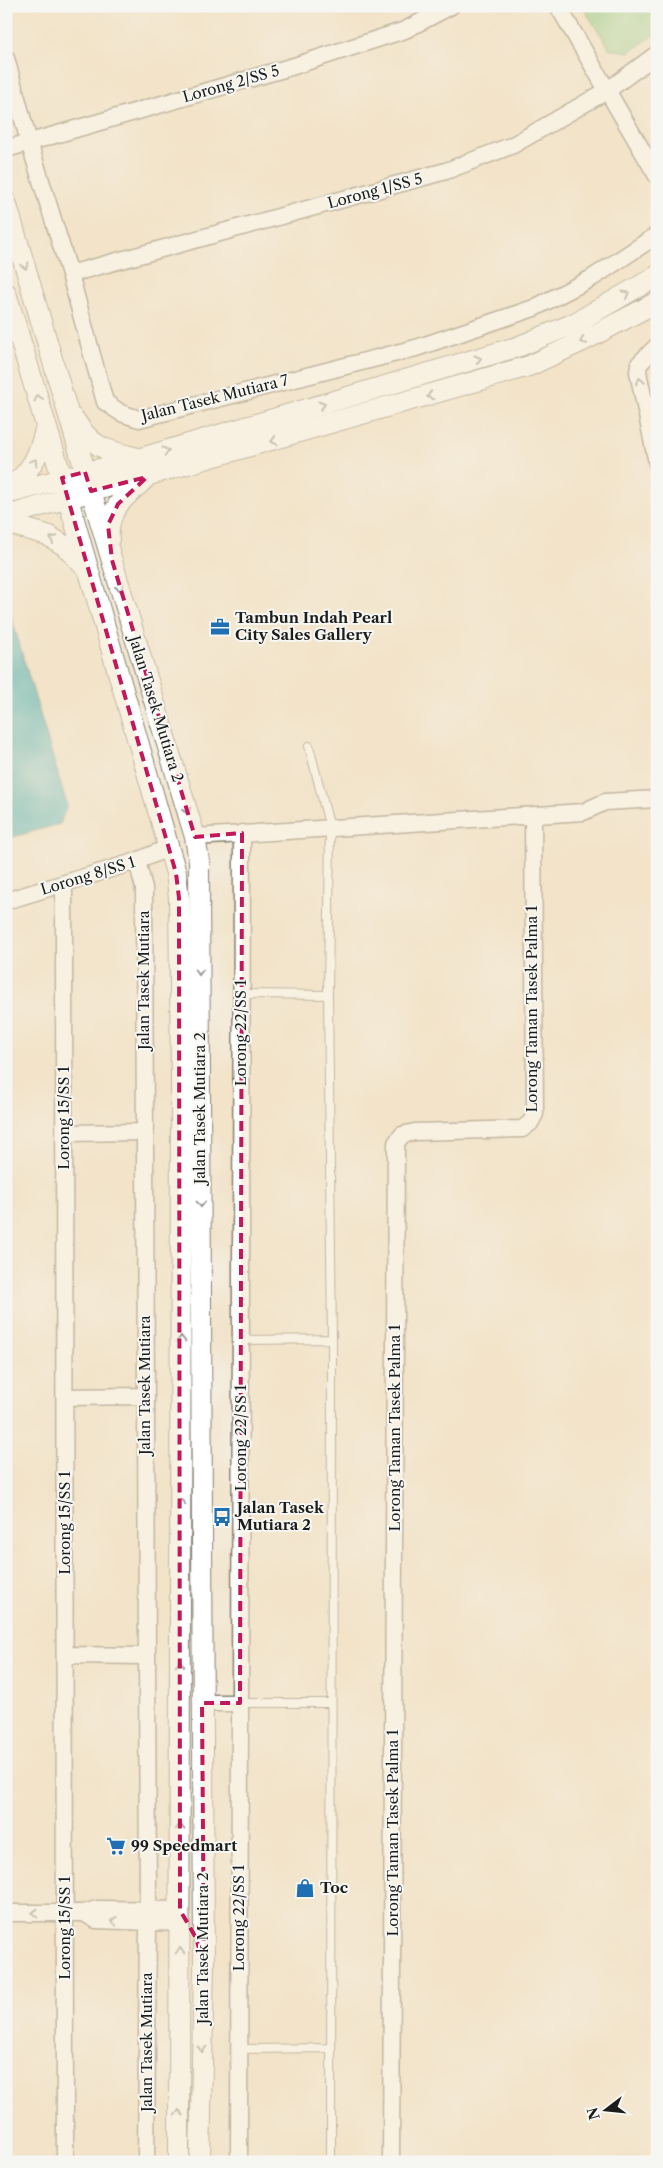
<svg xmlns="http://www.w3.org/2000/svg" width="663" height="2168" font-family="'Libre Caslon Text',serif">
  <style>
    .green { fill: #8bcd86; stroke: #547451 }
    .water { fill: #3cadb7; stroke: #2c646a }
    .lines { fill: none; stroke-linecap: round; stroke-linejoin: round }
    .service-casing { stroke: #878072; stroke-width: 10 }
    .minor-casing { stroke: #878072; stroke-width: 19 }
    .tertiary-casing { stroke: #878072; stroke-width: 22 }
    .service { stroke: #fff; stroke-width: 8 }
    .minor { stroke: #fff; stroke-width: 16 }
    .tertiary { stroke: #fff; stroke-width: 20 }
    .oneway { stroke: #999 }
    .marked { fill: none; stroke: #c2185b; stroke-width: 4; stroke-dasharray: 10 6; stroke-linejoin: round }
    .labels { text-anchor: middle; stroke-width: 4; stroke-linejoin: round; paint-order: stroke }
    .street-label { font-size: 15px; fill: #1c1c1c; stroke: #f6f6f2 }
    .poi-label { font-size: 15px; font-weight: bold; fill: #1c1c1c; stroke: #f6f6f2; text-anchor: start }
  </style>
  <rect width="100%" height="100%" fill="#f6f6f2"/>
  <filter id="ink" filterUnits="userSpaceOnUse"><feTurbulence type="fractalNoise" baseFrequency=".02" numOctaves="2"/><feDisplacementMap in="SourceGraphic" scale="10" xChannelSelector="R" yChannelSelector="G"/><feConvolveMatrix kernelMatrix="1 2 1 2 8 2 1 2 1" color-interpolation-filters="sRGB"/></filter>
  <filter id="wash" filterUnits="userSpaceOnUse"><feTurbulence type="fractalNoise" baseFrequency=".0096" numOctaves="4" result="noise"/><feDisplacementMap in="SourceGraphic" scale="20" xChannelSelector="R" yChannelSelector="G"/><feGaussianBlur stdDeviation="1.12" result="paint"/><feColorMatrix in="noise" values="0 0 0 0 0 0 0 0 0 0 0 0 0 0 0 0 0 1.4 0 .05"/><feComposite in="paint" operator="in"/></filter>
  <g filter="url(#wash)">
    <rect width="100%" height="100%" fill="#f2e3c9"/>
    <!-- green -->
    <path class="green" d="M 582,6 L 657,6 L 657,33 L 629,52 L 610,49 Z"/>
    <!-- water -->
    <path class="water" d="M 6,599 L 67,805 L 60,824 L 6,839 Z"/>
  </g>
  <g filter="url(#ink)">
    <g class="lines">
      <!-- service casing -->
      <g class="service-casing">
        <path id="service" d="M 309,746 L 330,828 L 328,995 L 332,1339 L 331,2162
          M 241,994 L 328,995
          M 241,1340 L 332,1339
          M 240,1703 L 331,1703
          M 239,2049 L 331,2048"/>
      </g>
      <!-- minor casing -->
      <g class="minor-casing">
        <path id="minor" d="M 558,6 L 657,176
          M 6,58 L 29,142 L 70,274 L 105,402 L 121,413 L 139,419 L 416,348 L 534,308 L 592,278 L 657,235
          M 6,149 L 294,66 L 405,30 L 451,6
          M 70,274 L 446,171 L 513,145 L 608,90 L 657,54
          M 657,346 L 639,364 L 638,372 L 657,463
          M 195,837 L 583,812 L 605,802 L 657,799
          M 137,861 L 144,888 L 148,1910
          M 64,885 L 65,2162
          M 6,901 L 137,861 L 168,848
          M 64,1133 L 144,1132
          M 65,1397 L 145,1396
          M 65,1655 L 145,1656
          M 202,1703 L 240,1703
          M 6,1913 L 84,1913 L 97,1909 L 180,1910
          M 84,1913 L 96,1920 L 180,1923
          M 146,2162 L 148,1923
          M 239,2162 L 242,833
          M 391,2162 L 396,1143 L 402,1135 L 415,1132 L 522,1129 L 530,1123 L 535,1114 L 533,815"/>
      </g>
      <!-- tertiary casing -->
      <g class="tertiary-casing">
        <path id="tertiary" d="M 6,202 L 91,491 L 195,837 L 199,861 L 204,1965 L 200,2162
          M 6,293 L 62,478 L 176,873 L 179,898 L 181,1076 L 179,2162
          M 74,419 C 93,449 105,450 138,458
          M 6,489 C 31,475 40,453 46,426
          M 6,494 L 141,458 L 520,346 L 575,323 L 657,276
          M 6,516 L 529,366 L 585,340 L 657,302
          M 6,523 L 47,535 L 65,546 L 86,568
          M 109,539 C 106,511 124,497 144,480"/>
      </g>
      <!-- service -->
      <use href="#service" class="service"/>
      <!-- minor -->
      <use href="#minor" class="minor"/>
      <!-- tertiary -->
      <use href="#tertiary" class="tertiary"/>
    </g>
    <!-- one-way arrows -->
    <defs><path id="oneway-chevron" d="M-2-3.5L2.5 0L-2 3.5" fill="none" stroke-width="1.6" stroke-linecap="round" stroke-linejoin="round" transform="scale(1.25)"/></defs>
    <g class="oneway">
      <use href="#oneway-chevron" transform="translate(25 266) rotate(74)"/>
      <use href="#oneway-chevron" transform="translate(626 294) rotate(-29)"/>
      <use href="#oneway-chevron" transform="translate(583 341) rotate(154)"/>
      <use href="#oneway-chevron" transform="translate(478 359) rotate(-16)"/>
      <use href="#oneway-chevron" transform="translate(640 381) rotate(-99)"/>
      <use href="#oneway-chevron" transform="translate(430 396) rotate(163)"/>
      <use href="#oneway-chevron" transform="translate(38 398) rotate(-107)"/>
      <use href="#oneway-chevron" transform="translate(322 405) rotate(-16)"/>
      <use href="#oneway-chevron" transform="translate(274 441) rotate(164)"/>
      <use href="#oneway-chevron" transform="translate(166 451) rotate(-16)"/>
      <use href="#oneway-chevron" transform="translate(34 462) rotate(-59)"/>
      <use href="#oneway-chevron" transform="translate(53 539) rotate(-152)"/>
      <use href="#oneway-chevron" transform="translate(120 588) rotate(73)"/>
      <use href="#oneway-chevron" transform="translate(187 811) rotate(73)"/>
      <use href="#oneway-chevron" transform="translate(199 972) rotate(90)"/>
      <use href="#oneway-chevron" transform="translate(201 1204) rotate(90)"/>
      <use href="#oneway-chevron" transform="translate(181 1339) rotate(-90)"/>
      <use href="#oneway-chevron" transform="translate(181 1502) rotate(-90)"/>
      <use href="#oneway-chevron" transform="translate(180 1664) rotate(-90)"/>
      <use href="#oneway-chevron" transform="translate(180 1827) rotate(-90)"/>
      <use href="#oneway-chevron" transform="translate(35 1913) rotate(-179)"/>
      <use href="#oneway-chevron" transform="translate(114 1921) rotate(-177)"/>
      <use href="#oneway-chevron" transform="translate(180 1951) rotate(-90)"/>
      <use href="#oneway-chevron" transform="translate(202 2049) rotate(91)"/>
      <use href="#oneway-chevron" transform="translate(179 2113) rotate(-90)"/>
    </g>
  </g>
  <!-- marked area -->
  <path d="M0 0H663V2168H0ZM 85,472 L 91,491 L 147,477 L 118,504 L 108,525 L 112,560 L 195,837 L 242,833 L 240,1703 L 202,1703 L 204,1965 L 196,1938 L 180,1910 L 179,898 L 176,873 L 62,478 Z" fill="#f2e3c9" fill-opacity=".55" fill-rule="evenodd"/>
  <path class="marked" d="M 85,472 L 91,491 L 147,477 L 118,504 L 108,525 L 112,560 L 195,837 L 242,833 L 240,1703 L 202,1703 L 204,1965 L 196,1938 L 180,1910 L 179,898 L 176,873 L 62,478 Z"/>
  <!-- icons -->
  <defs>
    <g id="office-bare" transform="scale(1.5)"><path d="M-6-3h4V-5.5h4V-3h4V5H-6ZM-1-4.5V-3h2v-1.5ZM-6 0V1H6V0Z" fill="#1f6fb2" stroke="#f6f6f2" stroke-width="2.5" paint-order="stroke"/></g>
    <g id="bus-bare" transform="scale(1.5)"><path d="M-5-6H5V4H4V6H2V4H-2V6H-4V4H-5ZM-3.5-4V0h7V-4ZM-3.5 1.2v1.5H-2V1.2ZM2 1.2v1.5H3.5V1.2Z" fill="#1f6fb2" stroke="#f6f6f2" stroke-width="2.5" paint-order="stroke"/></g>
    <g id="supermarket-bare" transform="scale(1.5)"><path d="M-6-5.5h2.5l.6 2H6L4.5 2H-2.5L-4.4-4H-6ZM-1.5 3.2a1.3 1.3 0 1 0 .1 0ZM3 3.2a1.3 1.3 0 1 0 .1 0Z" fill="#1f6fb2" stroke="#f6f6f2" stroke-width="2.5" paint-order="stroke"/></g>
    <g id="shop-bare" transform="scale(1.5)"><path d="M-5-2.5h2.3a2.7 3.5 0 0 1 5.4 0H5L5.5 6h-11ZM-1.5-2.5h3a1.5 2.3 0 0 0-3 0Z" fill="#1f6fb2" stroke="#f6f6f2" stroke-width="2.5" paint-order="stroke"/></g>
  </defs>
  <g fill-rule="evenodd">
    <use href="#office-bare" x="220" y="627"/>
    <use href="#bus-bare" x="222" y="1517"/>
    <use href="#supermarket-bare" x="116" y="1846"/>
    <use href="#shop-bare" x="305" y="1888"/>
  </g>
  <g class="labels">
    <!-- street labels -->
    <g class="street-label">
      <text transform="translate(231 84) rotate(-16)" y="5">Lorong 2/SS 5</text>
      <text transform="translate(375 191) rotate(-15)" y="5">Lorong 1/SS 5</text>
      <text transform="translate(215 398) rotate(-14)" y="5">Jalan Tasek Mutiara 7</text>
      <text transform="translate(156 709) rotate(73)" y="5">Jalan Tasek Mutiara 2</text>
      <text transform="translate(88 876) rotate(-17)" y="5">Lorong 8/SS 1</text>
      <text transform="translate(144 980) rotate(-90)" y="5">Jalan Tasek Mutiara</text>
      <text transform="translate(532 1009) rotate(-90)" y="5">Lorong Taman Tasek Palma 1</text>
      <text transform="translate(241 1033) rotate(-90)" y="5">Lorong 22/SS 1</text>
      <text transform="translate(200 1108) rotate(-90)" y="5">Jalan Tasek Mutiara 2</text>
      <text transform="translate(64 1118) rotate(-90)" y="5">Lorong 15/SS 1</text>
      <text transform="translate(145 1385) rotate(-90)" y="5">Jalan Tasek Mutiara</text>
      <text transform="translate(395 1428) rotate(-90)" y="5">Lorong Taman Tasek Palma 1</text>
      <text transform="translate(241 1438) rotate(-90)" y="5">Lorong 22/SS 1</text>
      <text transform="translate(65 1523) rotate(-90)" y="5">Lorong 15/SS 1</text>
      <text transform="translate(393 1833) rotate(-90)" y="5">Lorong Taman Tasek Palma 1</text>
      <text transform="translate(239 1918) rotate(-90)" y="5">Lorong 22/SS 1</text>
      <text transform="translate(65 1928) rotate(-90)" y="5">Lorong 15/SS 1</text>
      <text transform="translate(203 1948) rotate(-90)" y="5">Jalan Tasek Mutiara 2</text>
      <text transform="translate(147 2042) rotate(-90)" y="5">Jalan Tasek Mutiara</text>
    </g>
    <!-- poi labels -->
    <g class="poi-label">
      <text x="235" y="623">Tambun Indah Pearl<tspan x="235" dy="17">City Sales Gallery</tspan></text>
      <text x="237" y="1513">Jalan Tasek<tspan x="237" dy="17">Mutiara 2</tspan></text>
      <text x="131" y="1851">99 Speedmart</text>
      <text x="320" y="1893">Toc</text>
    </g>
  </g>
  <!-- margin -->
  <rect width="663" height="2168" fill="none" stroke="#f6f6f2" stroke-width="25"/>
  <!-- north arrow -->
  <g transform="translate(606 2110) rotate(254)" stroke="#f6f6f2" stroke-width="4" paint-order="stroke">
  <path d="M0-4L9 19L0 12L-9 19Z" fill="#1c1c1c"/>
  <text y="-8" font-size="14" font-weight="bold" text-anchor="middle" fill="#1c1c1c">N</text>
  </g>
</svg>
